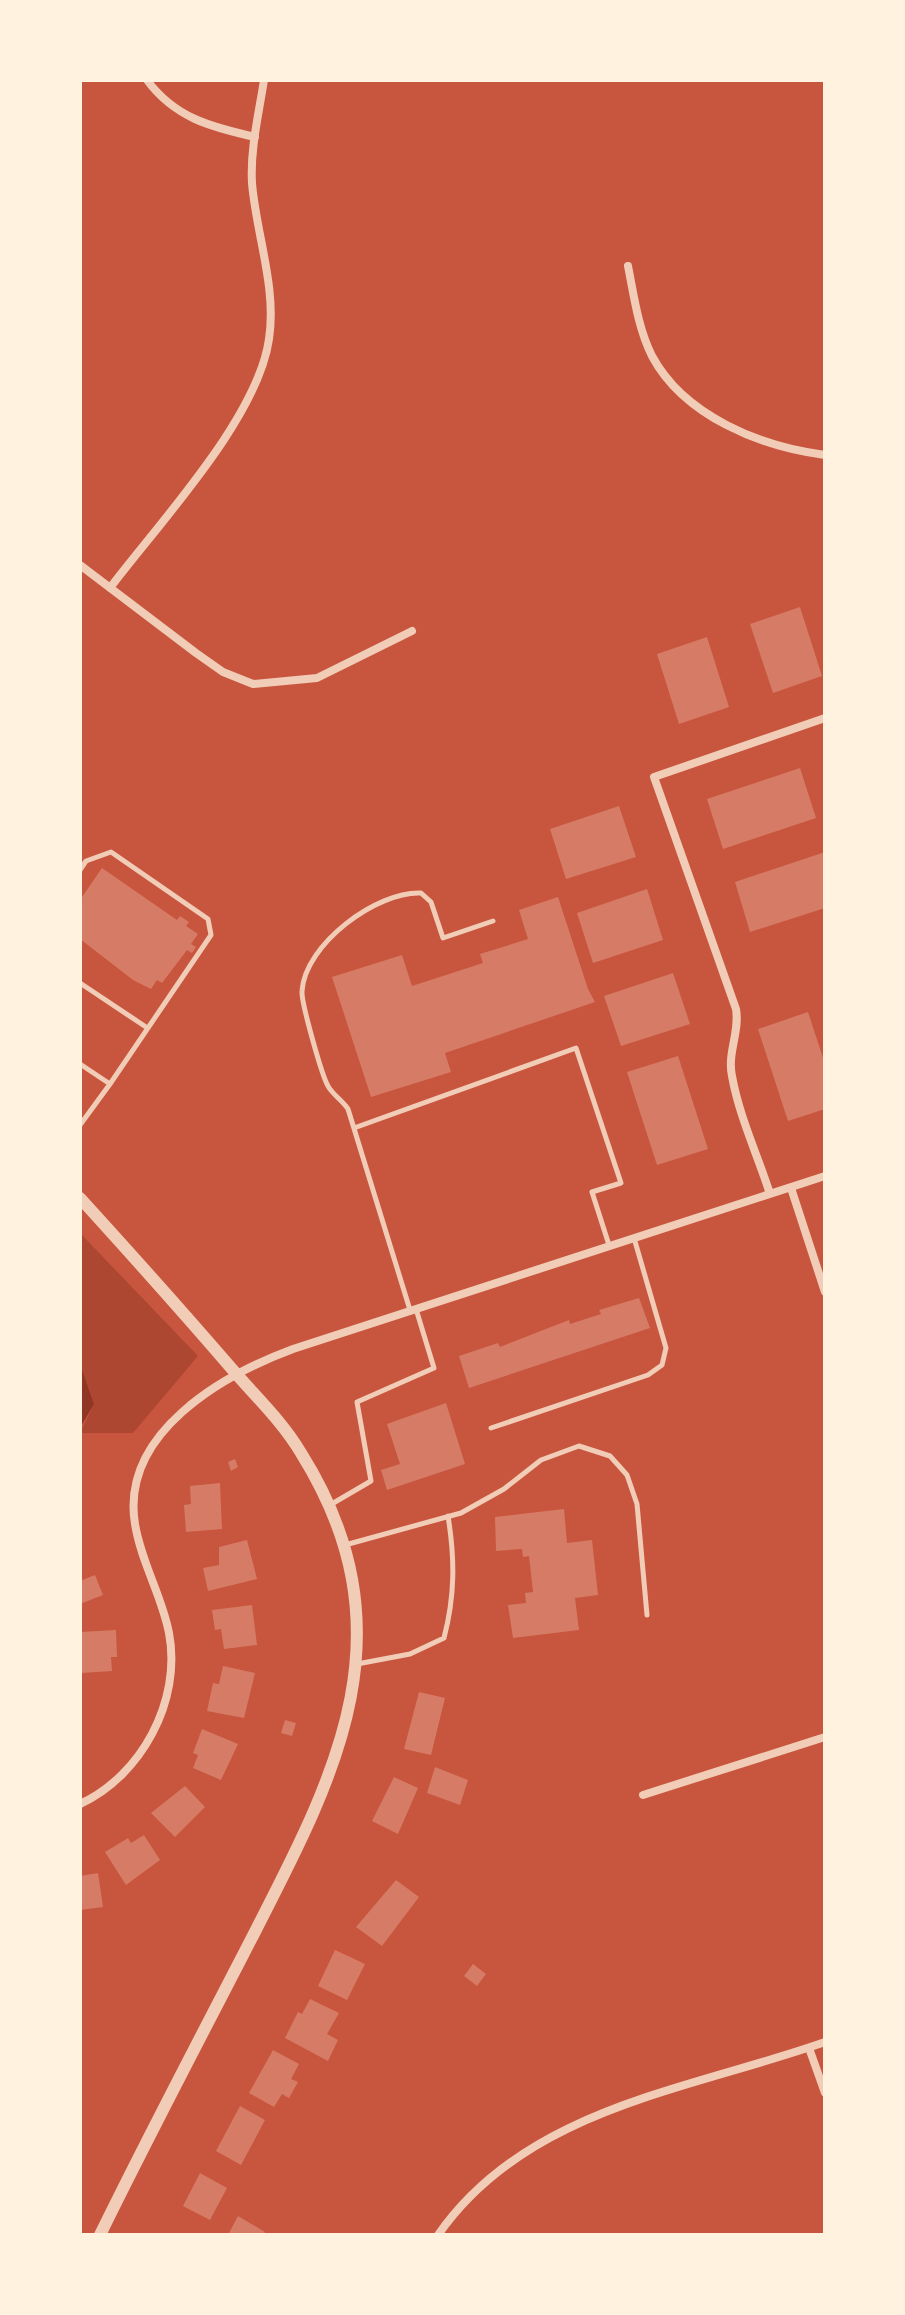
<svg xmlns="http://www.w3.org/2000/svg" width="905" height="2315" font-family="'Varela Round',sans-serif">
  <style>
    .green { fill: #ae4732 }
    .water { fill: #8f3625 }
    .building { fill: #d67c66 }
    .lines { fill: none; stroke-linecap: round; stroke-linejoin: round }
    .service { stroke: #f1ccb7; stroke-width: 5 }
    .minor { stroke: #f1ccb7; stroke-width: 8 }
    .tertiary { stroke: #f1ccb7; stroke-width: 12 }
  </style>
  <rect width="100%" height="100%" fill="#c8553d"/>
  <!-- green -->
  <path class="green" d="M 80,1233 L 198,1356 L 133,1433 L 80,1433 L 94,1404 L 80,1364 Z"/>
  <!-- water -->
  <path class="water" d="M 80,1364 L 94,1404 L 80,1428 Z"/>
  <!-- building -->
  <path class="building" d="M 800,607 L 822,676 L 773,693 L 750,624 Z
    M 707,637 L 729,707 L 679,724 L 657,654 Z
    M 800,768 L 816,818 L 723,849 L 707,799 Z
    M 619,806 L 636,857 L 566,879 L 550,829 Z
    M 825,852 L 825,908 L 750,932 L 735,882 Z
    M 102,868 L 177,920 L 180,916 L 189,922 L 186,926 L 198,934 L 191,944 L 196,947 L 192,953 L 187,950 L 162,983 L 157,980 L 151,989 L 133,980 L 80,939 L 80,900 Z
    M 647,889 L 663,940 L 593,963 L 577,913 Z
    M 558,897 L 588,989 L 595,1002 L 445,1053 L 451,1072 L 371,1097 L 332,977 L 402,955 L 412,986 L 483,963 L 480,954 L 528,939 L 519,910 Z
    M 673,973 L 690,1024 L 621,1046 L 604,996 Z
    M 808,1012 L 825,1064 L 825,1109 L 788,1121 L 758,1029 Z
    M 678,1056 L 708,1149 L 657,1165 L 627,1072 Z
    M 639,1298 L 650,1328 L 469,1388 L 459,1356 L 498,1343 L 500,1347 L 569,1320 L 570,1324 L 601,1314 L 599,1310 Z
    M 446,1403 L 465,1464 L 387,1490 L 381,1470 L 400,1464 L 387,1424 Z
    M 235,1459 L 238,1467 L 231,1471 L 228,1462 Z
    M 220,1483 L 222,1529 L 186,1532 L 184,1505 L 191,1504 L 190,1486 Z
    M 564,1509 L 567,1543 L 592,1540 L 598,1595 L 575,1598 L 579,1630 L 513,1638 L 508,1605 L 526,1603 L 525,1593 L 533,1592 L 529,1556 L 523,1557 L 522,1549 L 496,1551 L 495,1517 Z
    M 247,1540 L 257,1579 L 208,1591 L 203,1568 L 219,1565 L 219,1547 Z
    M 95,1575 L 103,1595 L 80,1604 L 80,1581 Z
    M 252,1605 L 257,1645 L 224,1649 L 221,1629 L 215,1630 L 212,1610 Z
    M 116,1630 L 117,1657 L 111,1657 L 112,1671 L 81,1673 L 80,1632 Z
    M 223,1666 L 255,1673 L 244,1718 L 207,1711 L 213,1683 L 219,1684 Z
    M 419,1692 L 445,1698 L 431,1755 L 404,1749 Z
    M 285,1720 L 296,1723 L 292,1736 L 281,1733 Z
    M 202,1729 L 238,1744 L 221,1780 L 193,1768 L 198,1755 L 193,1753 Z
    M 435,1767 L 468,1780 L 460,1805 L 427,1793 Z
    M 394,1777 L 418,1788 L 398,1834 L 372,1821 Z
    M 185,1786 L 205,1807 L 175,1837 L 151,1813 Z
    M 144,1835 L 160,1860 L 126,1885 L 105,1852 L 128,1838 L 131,1843 Z
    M 98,1873 L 103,1907 L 80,1910 L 80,1876 Z
    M 396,1880 L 419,1897 L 382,1946 L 356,1927 Z
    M 335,1950 L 365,1964 L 347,2000 L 318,1986 Z
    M 473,1964 L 486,1974 L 477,1986 L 464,1976 Z
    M 310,1999 L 339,2013 L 327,2034 L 338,2040 L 328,2061 L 285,2038 L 298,2012 L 302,2014 Z
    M 273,2050 L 299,2064 L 291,2079 L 298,2082 L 289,2098 L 282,2094 L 274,2107 L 249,2093 Z
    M 240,2106 L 265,2120 L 241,2165 L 216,2151 Z
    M 200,2173 L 227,2188 L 210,2220 L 183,2206 Z
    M 238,2216 L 265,2232 L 263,2235 L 228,2235 Z"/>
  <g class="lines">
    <!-- service -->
    <path class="service" d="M 80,870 L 86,861 L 111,852 L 208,919 L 211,935 L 110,1084
      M 80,983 L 146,1027
      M 80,1064 L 110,1084 L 80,1125
      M 354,1128 L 576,1048 L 621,1183 L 592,1192 L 609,1245
      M 410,1310 L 348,1109 C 343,1101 332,1094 328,1086 C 322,1076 301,1002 302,991 C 305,944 377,891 421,893 L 431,902 L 443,938 L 493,921
      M 491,1428 L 648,1375 L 662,1365 L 666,1348 L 634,1238
      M 330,1505 L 371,1481 L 357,1402 L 434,1368 L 416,1309
      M 345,1545 L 461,1513 L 504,1489 L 541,1460 L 579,1446 L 610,1456 L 627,1475 L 637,1504 L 647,1615
      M 357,1664 L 410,1654 L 444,1638 C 455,1596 455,1559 448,1516"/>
    <!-- minor -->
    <path class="minor" d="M 147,80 C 175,118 211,127 255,137
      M 628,266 C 634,296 638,328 652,356 C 684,416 761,447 825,455
      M 80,565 L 196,653 L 223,672 L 253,684 L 317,678 L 412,631
      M 110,588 C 159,523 258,418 269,339 C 277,288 256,233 252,183 C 250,149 259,113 264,80
      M 791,1188 L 825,1292
      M 770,1194 C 758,1156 739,1116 732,1076 C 727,1053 740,1032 736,1009 L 654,777 L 825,718
      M 643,1795 L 825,1737
      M 80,1804 C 141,1776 182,1701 169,1633 C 162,1596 141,1562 135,1524 C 120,1433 223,1375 293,1349 L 825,1176
      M 809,2048 L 825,2093
      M 438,2235 C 526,2108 689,2090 825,2042"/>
    <!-- tertiary -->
    <path class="tertiary" d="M 80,1198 C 131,1254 182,1311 232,1369 C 256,1397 282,1421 301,1453 C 417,1638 330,1785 243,1955 C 195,2048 146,2141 100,2235"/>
  </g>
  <!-- border -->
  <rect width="905" height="2315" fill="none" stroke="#fff3e0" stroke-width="164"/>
</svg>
